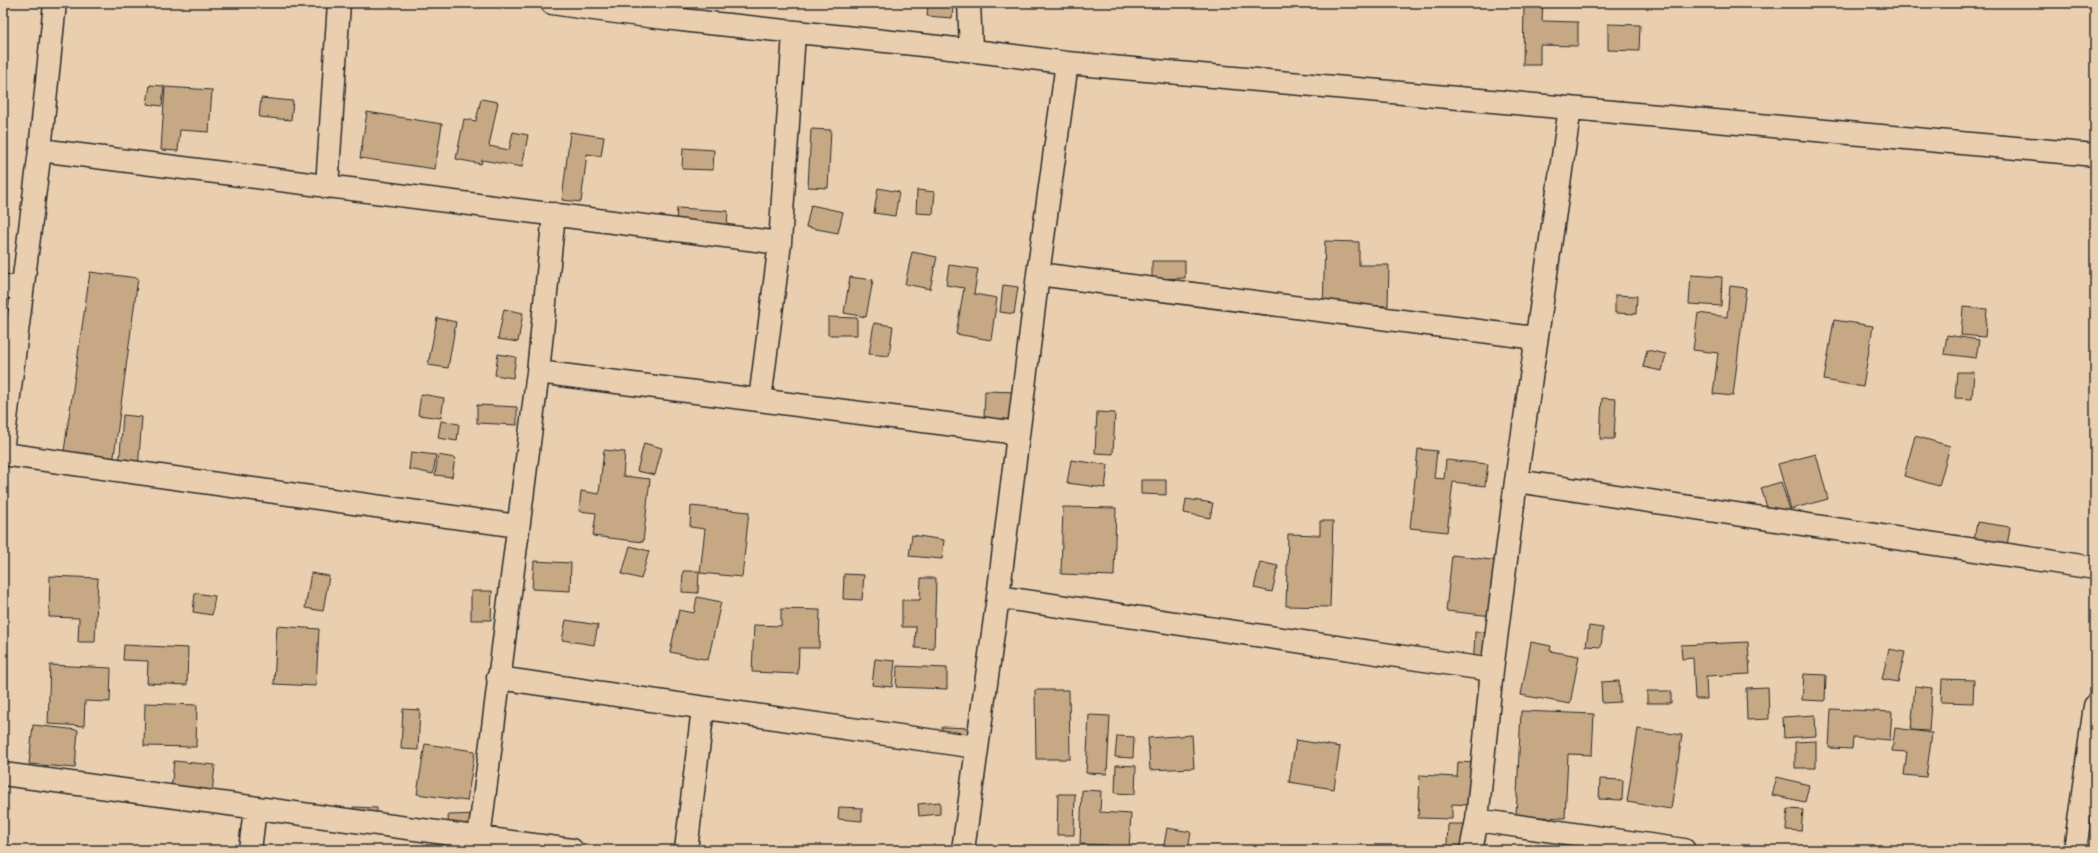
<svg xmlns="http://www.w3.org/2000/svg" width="2098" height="853" font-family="Kalam,sans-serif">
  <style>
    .building { fill: #c6a884; stroke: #2b2b2b }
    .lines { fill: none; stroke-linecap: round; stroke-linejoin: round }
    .minor-casing { stroke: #2b2b2b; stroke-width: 25 }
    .tertiary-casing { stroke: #2b2b2b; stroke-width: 25 }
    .minor { stroke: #e9cfb0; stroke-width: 22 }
    .tertiary { stroke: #e9cfb0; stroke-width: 22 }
  </style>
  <rect width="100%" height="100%" fill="#e9cfb0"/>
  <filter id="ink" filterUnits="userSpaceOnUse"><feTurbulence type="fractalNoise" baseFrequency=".025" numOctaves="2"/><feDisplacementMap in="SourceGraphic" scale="8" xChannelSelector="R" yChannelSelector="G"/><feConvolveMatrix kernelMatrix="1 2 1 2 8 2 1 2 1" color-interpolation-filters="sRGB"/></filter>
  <g filter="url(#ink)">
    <!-- building -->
    <path class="building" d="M 1524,3 L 1543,3 L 1542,21 L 1578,22 L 1578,46 L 1540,45 L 1540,65 L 1523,65 Z
      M 1726,3 L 1746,3 L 1746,7 L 1726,7 Z
      M 928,5 L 953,7 L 952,18 L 927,16 Z
      M 1608,24 L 1640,25 L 1639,51 L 1608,50 Z
      M 150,85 L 164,86 L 162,106 L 147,104 Z
      M 165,87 L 212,90 L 209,132 L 180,130 L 178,151 L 161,150 Z
      M 261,98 L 293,101 L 291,120 L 259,117 Z
      M 481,99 L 498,102 L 489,146 L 509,150 L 513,132 L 528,135 L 522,167 L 482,160 L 481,164 L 456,159 L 464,119 L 476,121 Z
      M 367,112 L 442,124 L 435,169 L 360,158 Z
      M 811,129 L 831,130 L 828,188 L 808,187 Z
      M 570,132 L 604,137 L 601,156 L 587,154 L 581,202 L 562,200 Z
      M 683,148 L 714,150 L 713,170 L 682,169 Z
      M 878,188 L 899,192 L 895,216 L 874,213 Z
      M 917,190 L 935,192 L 933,214 L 916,213 Z
      M 811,205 L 843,212 L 838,233 L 806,227 Z
      M 677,208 L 728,211 L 727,226 L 676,222 Z
      M 1325,241 L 1359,242 L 1359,265 L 1389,265 L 1388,306 L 1342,305 L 1323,310 Z
      M 912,252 L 937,257 L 930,289 L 905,284 Z
      M 1152,261 L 1185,261 L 1185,278 L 1152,279 Z
      M 949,265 L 978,269 L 974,294 L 997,298 L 991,340 L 956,334 L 964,288 L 946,285 Z
      M 90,272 L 138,278 L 113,464 L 63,458 Z
      M 1691,275 L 1722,277 L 1721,306 L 1689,304 Z
      M 850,277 L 873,280 L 866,317 L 844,313 Z
      M 1003,285 L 1018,287 L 1014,314 L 1000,312 Z
      M 1730,286 L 1746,288 L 1733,396 L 1713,394 L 1718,353 L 1693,350 L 1698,313 L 1727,317 Z
      M 1615,295 L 1637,296 L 1636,314 L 1615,313 Z
      M 1963,307 L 1987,309 L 1985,337 L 1961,335 Z
      M 504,309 L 523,313 L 518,342 L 498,339 Z
      M 828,317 L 857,318 L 857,335 L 828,335 Z
      M 437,318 L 456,322 L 448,368 L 428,365 Z
      M 1834,320 L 1873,326 L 1863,387 L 1824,380 Z
      M 874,323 L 893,326 L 889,356 L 869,354 Z
      M 1947,335 L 1979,340 L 1976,358 L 1944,354 Z
      M 1647,350 L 1666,354 L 1662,371 L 1643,367 Z
      M 498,354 L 516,357 L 513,378 L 495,375 Z
      M 1957,372 L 1974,372 L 1972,399 L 1955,398 Z
      M 985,391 L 1019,392 L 1017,420 L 984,418 Z
      M 421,394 L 444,398 L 441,418 L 418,415 Z
      M 1602,398 L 1616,399 L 1614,439 L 1600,439 Z
      M 477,405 L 517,407 L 517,425 L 477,423 Z
      M 1097,412 L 1115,413 L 1113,454 L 1095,453 Z
      M 123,415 L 142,417 L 137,483 L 118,481 Z
      M 441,421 L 459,424 L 457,441 L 438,438 Z
      M 1915,436 L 1950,446 L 1939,486 L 1904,476 Z
      M 644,443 L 662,448 L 655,475 L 637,471 Z
      M 1418,449 L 1437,451 L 1434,478 L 1444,479 L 1446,460 L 1488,464 L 1485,486 L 1453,482 L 1447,532 L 1410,528 Z
      M 604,450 L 625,452 L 623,476 L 650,479 L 643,542 L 593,536 L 596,513 L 579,511 L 581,491 L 599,494 Z
      M 411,452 L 436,455 L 433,474 L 409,469 Z
      M 1816,454 L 1828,499 L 1791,509 L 1778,464 Z
      M 438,455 L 455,458 L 452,477 L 435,475 Z
      M 1071,460 L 1108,465 L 1105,488 L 1067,483 Z
      M 1141,480 L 1166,480 L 1166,495 L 1141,494 Z
      M 1781,482 L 1791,513 L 1771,520 L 1761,488 Z
      M 1186,499 L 1213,503 L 1210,518 L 1184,513 Z
      M 691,506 L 749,512 L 742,577 L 700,573 L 705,529 L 690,527 Z
      M 1063,507 L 1116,508 L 1114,576 L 1061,574 Z
      M 1320,521 L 1333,521 L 1330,607 L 1286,606 L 1288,534 L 1320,535 Z
      M 1977,522 L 2010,527 L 2004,565 L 1971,559 Z
      M 912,535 L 944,540 L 942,559 L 909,556 Z
      M 630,546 L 649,551 L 641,579 L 622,574 Z
      M 1452,555 L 1499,561 L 1493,616 L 1446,611 Z
      M 534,561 L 571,563 L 570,591 L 532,589 Z
      M 1260,562 L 1278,566 L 1272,592 L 1254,588 Z
      M 683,571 L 699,571 L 698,593 L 682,592 Z
      M 311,573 L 329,576 L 323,611 L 305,608 Z
      M 844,574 L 864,575 L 862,600 L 843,599 Z
      M 50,576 L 98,578 L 95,642 L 78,642 L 79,618 L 49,617 Z
      M 921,578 L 936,578 L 934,649 L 915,648 L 916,627 L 902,627 L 902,600 L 920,600 Z
      M 471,591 L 492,591 L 491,620 L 471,620 Z
      M 195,593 L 215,596 L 212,615 L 193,612 Z
      M 697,597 L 721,602 L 708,660 L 670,652 L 679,610 L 694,613 Z
      M 781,609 L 820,610 L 819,648 L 799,648 L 798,674 L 752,672 L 754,625 L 781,626 Z
      M 566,620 L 598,625 L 594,645 L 562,640 Z
      M 277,626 L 319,629 L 316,686 L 274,684 Z
      M 1589,626 L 1603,628 L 1601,647 L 1586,646 Z
      M 1475,632 L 1495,633 L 1492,672 L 1473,671 Z
      M 1531,642 L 1551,646 L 1550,651 L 1579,656 L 1570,704 L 1521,695 Z
      M 1748,642 L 1750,674 L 1706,676 L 1707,699 L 1695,699 L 1693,658 L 1682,659 L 1681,645 Z
      M 124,645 L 188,648 L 187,685 L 147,683 L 148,661 L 123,660 Z
      M 1889,649 L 1905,652 L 1898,682 L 1882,679 Z
      M 875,659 L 895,661 L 892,687 L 872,685 Z
      M 50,665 L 111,668 L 110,702 L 85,701 L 84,726 L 48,724 Z
      M 897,666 L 947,668 L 947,689 L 896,687 Z
      M 1804,674 L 1826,675 L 1825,701 L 1802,700 Z
      M 1942,679 L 1974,680 L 1973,703 L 1941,702 Z
      M 1619,681 L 1620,702 L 1602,703 L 1601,682 Z
      M 1915,686 L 1932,688 L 1929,731 L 1911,730 Z
      M 1768,687 L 1769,719 L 1747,720 L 1746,688 Z
      M 1035,690 L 1069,690 L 1070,759 L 1036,759 Z
      M 1647,691 L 1671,691 L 1671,703 L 1647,703 Z
      M 145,703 L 197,705 L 196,747 L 144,746 Z
      M 403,709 L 420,710 L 418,750 L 401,749 Z
      M 1831,709 L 1892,712 L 1890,740 L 1853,737 L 1852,749 L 1829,748 Z
      M 1521,711 L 1594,714 L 1592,755 L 1568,754 L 1565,818 L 1516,816 Z
      M 1089,715 L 1110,716 L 1107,774 L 1086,773 Z
      M 1815,715 L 1816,736 L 1784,738 L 1783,717 Z
      M 33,725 L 78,730 L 75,768 L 29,764 Z
      M 942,727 L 972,728 L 972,743 L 941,742 Z
      M 1895,728 L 1932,733 L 1926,777 L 1904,775 L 1907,752 L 1892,751 Z
      M 1638,729 L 1682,735 L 1671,809 L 1627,802 Z
      M 1192,735 L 1194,768 L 1150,770 L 1148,738 Z
      M 1117,736 L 1134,737 L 1133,758 L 1115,757 Z
      M 1296,740 L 1340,747 L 1334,789 L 1289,782 Z
      M 1816,741 L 1816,768 L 1795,768 L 1795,742 Z
      M 425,744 L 475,751 L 467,801 L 417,794 Z
      M 174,761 L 215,765 L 211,803 L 170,799 Z
      M 1458,762 L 1476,763 L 1474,805 L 1452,804 L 1452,819 L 1418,818 L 1420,775 L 1457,777 Z
      M 1116,765 L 1136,766 L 1135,794 L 1115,793 Z
      M 1777,777 L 1809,785 L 1805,802 L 1772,795 Z
      M 1600,779 L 1623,780 L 1622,800 L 1599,799 Z
      M 1082,790 L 1101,791 L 1100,812 L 1131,814 L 1129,850 L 1108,850 L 1108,845 L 1080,844 Z
      M 1058,794 L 1075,794 L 1074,835 L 1057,835 Z
      M 940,802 L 940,814 L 919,816 L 918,804 Z
      M 353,807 L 377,808 L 376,828 L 351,827 Z
      M 839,807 L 862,808 L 862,821 L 838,819 Z
      M 1788,809 L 1803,810 L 1801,831 L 1786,830 Z
      M 482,814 L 483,835 L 449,836 L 448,815 Z
      M 1448,824 L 1469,824 L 1469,847 L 1447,846 Z
      M 1167,828 L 1191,832 L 1188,850 L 1163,850 Z
      M 12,848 L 52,850 L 12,850 Z"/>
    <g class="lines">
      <!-- minor casing -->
      <g class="minor-casing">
        <path id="minor" d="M 552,3 C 723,29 896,38 1067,63 L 2095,155
          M 969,3 L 971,49
          M 40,150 L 780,243
          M 327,187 L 339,3
          M 1038,274 L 1535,338
          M 3,286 L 21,288
          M 538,372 L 1018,433
          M 760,400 L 780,243 L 794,33
          M 3,443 L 40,150 L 55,3
          M 3,454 L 518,526
          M 1516,481 L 2095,568
          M 998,597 L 1492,670
          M 498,678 L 976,747
          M 3,774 L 572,850
          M 1477,820 L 1684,850
          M 479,838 L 538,372 L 554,214
          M 250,850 L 255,809
          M 686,850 L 703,708
          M 963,850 L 998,597 L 1038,274 L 1067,63
          M 1471,850 L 1477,820 L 1492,670 L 1516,481 L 1570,108"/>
      </g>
      <!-- tertiary casing -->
      <g class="tertiary-casing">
        <path id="tertiary" d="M 2075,850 L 2095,706"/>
      </g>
      <!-- minor -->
      <use href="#minor" class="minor"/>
      <!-- tertiary -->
      <use href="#tertiary" class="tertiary"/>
    </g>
  </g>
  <!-- margin -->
  <rect width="2098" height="853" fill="none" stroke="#e9cfb0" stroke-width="16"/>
  <rect x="8" y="8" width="2082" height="837" fill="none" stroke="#2b2b2b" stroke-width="1.5" filter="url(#ink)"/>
</svg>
